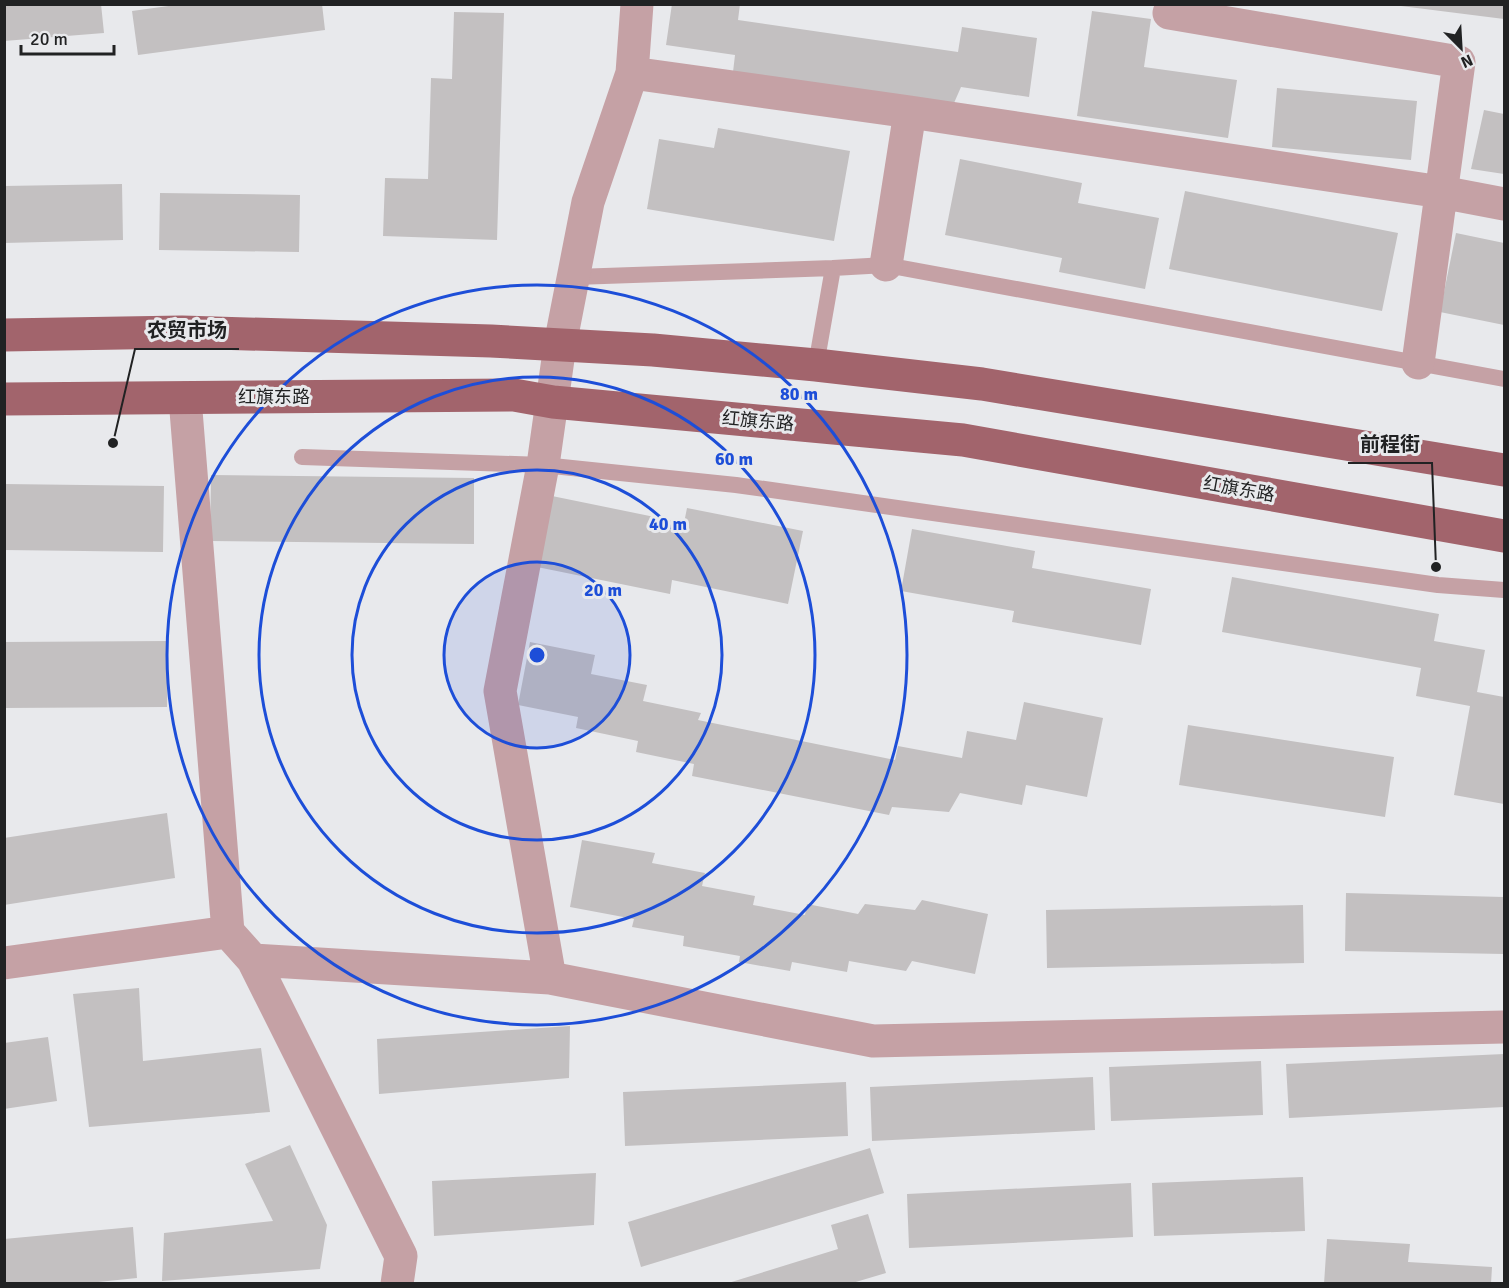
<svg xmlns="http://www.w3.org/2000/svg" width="1509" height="1288" font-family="Signika,'Noto Sans SC',sans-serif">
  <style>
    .building { fill: #c3c0c1 }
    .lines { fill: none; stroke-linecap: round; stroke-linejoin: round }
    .lane { stroke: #c5a1a5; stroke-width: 16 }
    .street { stroke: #c5a1a5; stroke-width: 33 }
    .primary { stroke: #a2646c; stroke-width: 33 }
    .ring { fill: none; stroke: #1d4ed8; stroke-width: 3 }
    .labels { text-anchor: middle; stroke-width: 6; stroke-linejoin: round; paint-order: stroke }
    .street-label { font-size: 18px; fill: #212223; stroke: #e8e9ec }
    .centre { fill: #1d4ed8; stroke: #e8e9ec; stroke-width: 3 }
    .ring-label { font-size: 18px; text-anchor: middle; font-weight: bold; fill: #1d4ed8; stroke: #e8e9ec; stroke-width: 6; stroke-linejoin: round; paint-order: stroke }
    .leader { fill: none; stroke: #212223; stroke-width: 2 }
    .callout-dot { fill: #212223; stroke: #e8e9ec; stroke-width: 2 }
    .callout-label { font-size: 20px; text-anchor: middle; font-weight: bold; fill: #212223; stroke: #e8e9ec; stroke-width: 6; stroke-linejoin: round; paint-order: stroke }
  </style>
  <rect width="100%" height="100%" fill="#e8e9ec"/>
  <!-- building -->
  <path class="building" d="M 4,4 L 101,4 L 104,33 L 4,41 Z
    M 183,4 L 322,4 L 325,30 L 138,55 L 132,11 Z
    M 672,4 L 740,4 L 738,20 L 958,52 L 962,27 L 1037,38 L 1029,97 L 961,87 L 954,103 L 733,72 L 735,55 L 666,45 Z
    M 1401,4 L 1504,4 L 1504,19 L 1401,6 Z
    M 1092,11 L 1151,19 L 1144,67 L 1237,80 L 1228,138 L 1077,116 Z
    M 454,12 L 504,13 L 497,240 L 383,236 L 385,178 L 428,179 L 431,78 L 452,79 Z
    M 1277,88 L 1417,101 L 1411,160 L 1272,147 Z
    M 1484,110 L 1504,114 L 1504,174 L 1471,169 Z
    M 718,128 L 850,151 L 834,241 L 647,209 L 659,139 L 714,148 Z
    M 960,159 L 1082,183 L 1078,203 L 1159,218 L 1145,289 L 1059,272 L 1062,258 L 945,235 Z
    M 122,184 L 123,240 L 4,243 L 4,186 Z
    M 1185,191 L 1398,233 L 1382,311 L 1169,269 Z
    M 160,193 L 300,195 L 299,252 L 159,250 Z
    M 1456,233 L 1504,243 L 1504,325 L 1440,312 Z
    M 211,475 L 474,478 L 474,544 L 210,541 Z
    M 4,484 L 164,486 L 163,552 L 4,550 Z
    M 552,496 L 684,523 L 687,508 L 803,531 L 788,604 L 672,580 L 670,594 L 537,567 Z
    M 912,529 L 1035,551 L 1032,568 L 1151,589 L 1141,645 L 1012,622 L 1014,611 L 901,591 Z
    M 1232,577 L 1439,614 L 1434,641 L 1485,650 L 1477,692 L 1504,697 L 1504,804 L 1454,795 L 1470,706 L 1416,696 L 1421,668 L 1222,632 Z
    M 168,641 L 167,707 L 4,708 L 4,642 Z
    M 530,642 L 595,655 L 591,674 L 647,685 L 643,701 L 701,713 L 698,720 L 895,760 L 898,746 L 962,758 L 967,731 L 1016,740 L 1024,702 L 1103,718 L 1087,797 L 1026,785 L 1022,805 L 960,793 L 949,812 L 892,807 L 889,815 L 692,776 L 694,764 L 636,752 L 638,741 L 576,728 L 578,717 L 518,705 Z
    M 1188,725 L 1394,757 L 1385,817 L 1179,785 Z
    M 167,813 L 175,878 L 4,905 L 4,838 Z
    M 582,840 L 655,853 L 652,863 L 705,873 L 702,886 L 755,896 L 753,905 L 805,915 L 807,904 L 858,914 L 865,904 L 915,910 L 922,900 L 988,914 L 975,974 L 912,961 L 906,971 L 849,961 L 847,972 L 792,962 L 790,971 L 739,962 L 740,956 L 683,946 L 684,936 L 632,927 L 634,919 L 570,907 Z
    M 1346,893 L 1504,897 L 1504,954 L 1345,951 Z
    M 1303,905 L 1304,963 L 1047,968 L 1046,910 Z
    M 139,988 L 143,1061 L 261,1048 L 270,1112 L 89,1127 L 73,994 Z
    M 570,1026 L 569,1078 L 379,1094 L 377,1039 Z
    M 48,1037 L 57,1101 L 4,1109 L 4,1043 Z
    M 1504,1054 L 1504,1107 L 1289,1118 L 1286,1064 Z
    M 1261,1061 L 1263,1115 L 1111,1121 L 1109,1067 Z
    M 1093,1077 L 1095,1130 L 872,1141 L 870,1087 Z
    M 846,1082 L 848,1136 L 625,1146 L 623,1092 Z
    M 290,1145 L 327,1225 L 320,1269 L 162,1281 L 164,1233 L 273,1221 L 245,1164 Z
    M 870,1148 L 884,1193 L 641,1267 L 628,1222 Z
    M 596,1173 L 594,1225 L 434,1236 L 432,1181 Z
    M 1303,1177 L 1305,1231 L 1154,1236 L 1152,1183 Z
    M 1131,1183 L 1133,1237 L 909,1248 L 907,1194 Z
    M 868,1214 L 886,1273 L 849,1284 L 725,1284 L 838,1249 L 831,1225 Z
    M 133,1227 L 137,1278 L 79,1284 L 4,1284 L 4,1239 Z
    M 1327,1239 L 1410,1244 L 1408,1262 L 1492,1267 L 1491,1284 L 1324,1284 Z"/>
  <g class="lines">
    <!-- lane -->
    <path class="lane" d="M 833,268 L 886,265 L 1504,379
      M 575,277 L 833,268 L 816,365
      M 302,457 L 543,465 L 736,485 L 1438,585 L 1504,590"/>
    <!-- street -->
    <path class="street" d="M 1169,13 L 1459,62 L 1418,363
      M 632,73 L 910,112 L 1441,192 L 1504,204
      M 886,265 L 910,112
      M 185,398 L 228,932
      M 253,960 L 401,1256 L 397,1284
      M 4,963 L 228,932 L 253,960 L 550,978 L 873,1041 L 1504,1027
      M 550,978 L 500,691 L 543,465 L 560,345 L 588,202 L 632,73 L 637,4"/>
    <!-- primary -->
    <path class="primary" d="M 4,335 L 182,332 L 491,341 L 653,350 L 816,365 L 982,384 L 1504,470
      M 4,399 L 514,395 L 553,402 L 963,440 L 1504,536"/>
  </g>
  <!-- distance rings -->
  <circle cx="537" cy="655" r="93" fill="#1d4ed8" fill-opacity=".12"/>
  <g class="ring">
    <circle cx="537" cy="655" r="93"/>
    <circle cx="537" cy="655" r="185"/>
    <circle cx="537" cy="655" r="278"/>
    <circle cx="537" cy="655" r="370"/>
  </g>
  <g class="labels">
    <!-- street labels -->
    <g class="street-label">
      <text x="274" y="403">红旗东路</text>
      <text transform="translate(758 421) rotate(5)" y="6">红旗东路</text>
      <text transform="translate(1239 489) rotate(10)" y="6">红旗东路</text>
    </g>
  </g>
  <circle cx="537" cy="655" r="9" class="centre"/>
  <g class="ring-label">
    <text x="799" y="400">80 m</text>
    <text x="734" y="465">60 m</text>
    <text x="668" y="530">40 m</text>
    <text x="603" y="596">20 m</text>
  </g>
  <!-- callouts -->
  <path class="leader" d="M113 443L135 349H239M1436 567L1432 463H1348"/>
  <g class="callout-dot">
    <circle cx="113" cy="443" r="6"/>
    <circle cx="1436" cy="567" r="6"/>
  </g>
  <g class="callout-label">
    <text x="187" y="337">农贸市场</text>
    <text x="1390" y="451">前程街</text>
  </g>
  <!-- border -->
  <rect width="1509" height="1288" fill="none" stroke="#212223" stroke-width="12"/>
  <!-- north arrow -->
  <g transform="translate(1461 48) rotate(156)" stroke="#e8e9ec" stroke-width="4.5" paint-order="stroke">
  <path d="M0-4.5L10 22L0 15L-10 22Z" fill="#212223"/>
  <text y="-9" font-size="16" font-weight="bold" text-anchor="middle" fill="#212223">N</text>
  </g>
  <!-- scale -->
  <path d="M21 45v9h93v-9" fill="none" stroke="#212223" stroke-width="3"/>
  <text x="30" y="45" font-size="18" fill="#212223" stroke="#e8e9ec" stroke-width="4.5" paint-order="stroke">20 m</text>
</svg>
